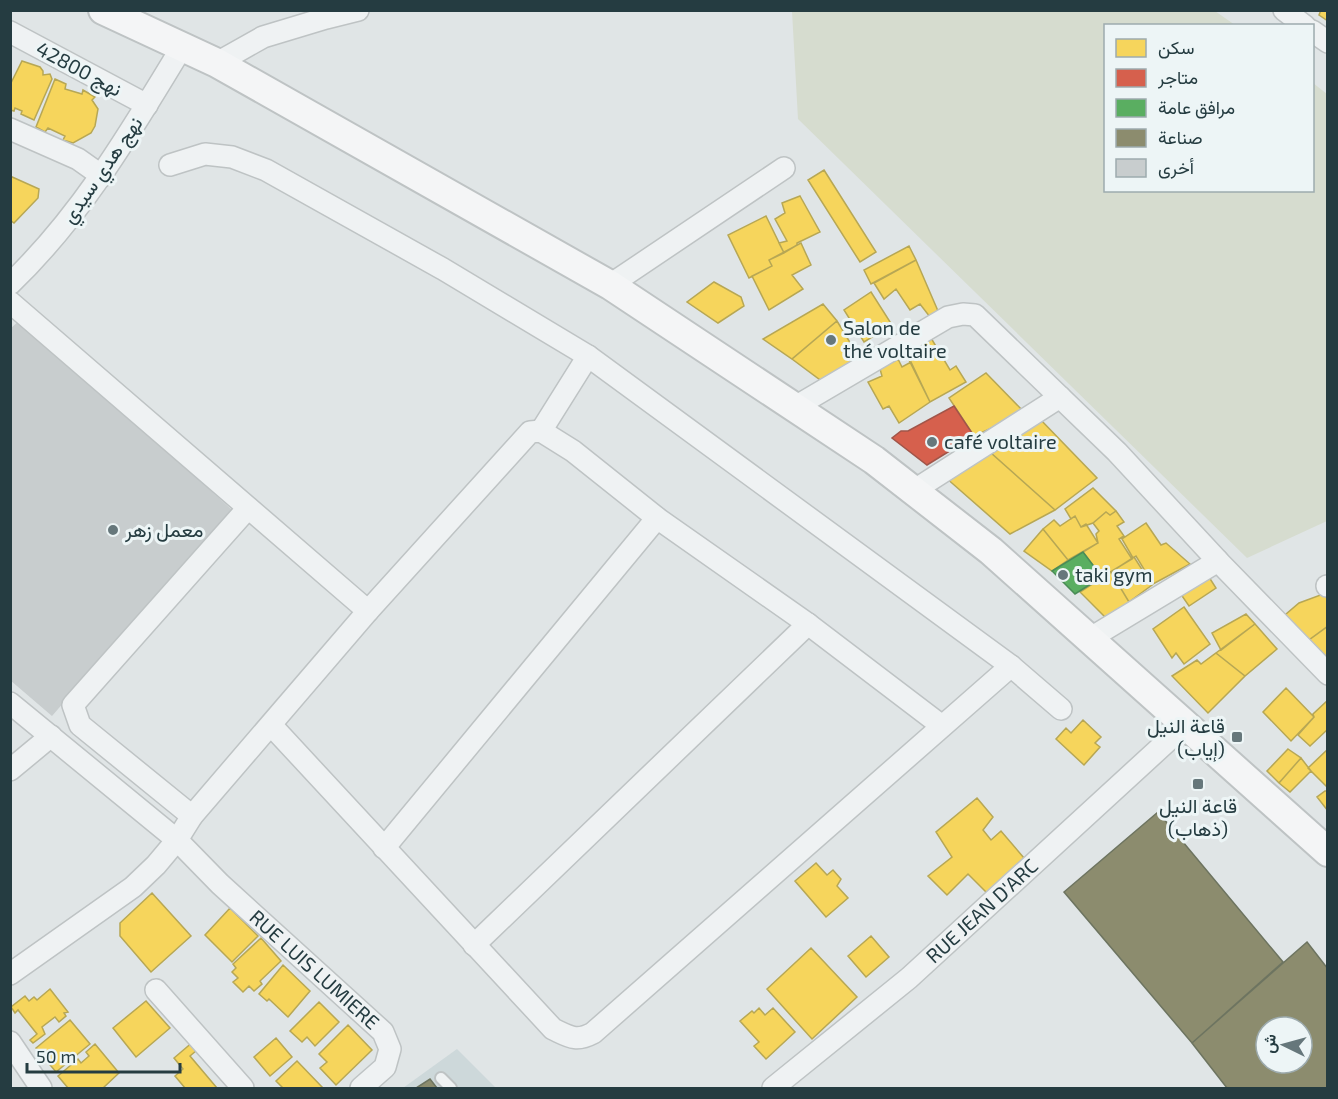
<svg xmlns="http://www.w3.org/2000/svg" width="1338" height="1099" font-family="'Exo 2',Vazirmatn,sans-serif">
  <style>
    .built { fill: #cdd8da }
    .green { fill: #d6dccf }
    .homes { fill: #f6d55c; stroke: #b7a754; stroke-width: 1.5 }
    .shops { fill: #d6604d; stroke: #a15549; stroke-width: 1.5 }
    .public { fill: #5aae61; stroke: #4a8c57; stroke-width: 1.5 }
    .industry { fill: #8c8c6e; stroke: #6d7460; stroke-width: 1.5; fill-rule: evenodd }
    .building { fill: #c8cdce }
    .lines { fill: none; stroke-linecap: round; stroke-linejoin: round }
    .service-casing { stroke: #bec3c4; stroke-width: 14 }
    .minor-casing { stroke: #bec3c4; stroke-width: 24 }
    .secondary-casing { stroke: #bec3c4; stroke-width: 32 }
    .service { stroke: #eff2f3; stroke-width: 10 }
    .minor { stroke: #eff2f3; stroke-width: 21 }
    .secondary { stroke: #f4f5f6; stroke-width: 28 }
    .poi-dot { fill: #66777b; stroke: #edf5f6; stroke-width: 2 }
    .labels { text-anchor: middle; stroke-width: 6; stroke-linejoin: round; paint-order: stroke }
    .street-label { font-size: 20px; fill: #253c41; stroke: #edf5f6 }
    .poi-label { font-size: 20px; fill: #253c41; stroke: #edf5f6; text-anchor: start }
  </style>
  <rect width="100%" height="100%" fill="#e0e5e6"/>
  <!-- built -->
  <path class="built" d="M 457,1049 L 496,1088 L 403,1088 Z"/>
  <!-- green -->
  <path class="green" d="M 792,11 L 1215,11 L 1235,25 L 1106,26 L 1106,190 L 1312,190 L 1313,83 L 1327,94 L 1327,521 L 1247,558 L 798,119 Z"/>
  <!-- homes -->
  <path class="homes" d="M 1321,10 L 1328,10 L 1328,21 L 1319,15 Z
    M 22,61 L 40,67 L 43,71 L 43,75 L 50,74 L 52,79 L 34,120 L 21,114 L 22,111 L 15,108 L 14,111 L 10,110 L 10,85 Z
    M 55,79 L 66,84 L 65,89 L 82,94 L 83,90 L 95,97 L 92,100 L 98,109 L 95,126 L 91,133 L 73,143 L 63,140 L 65,136 L 48,128 L 45,132 L 36,127 Z
    M 824,170 L 876,252 L 860,262 L 808,180 Z
    M 10,176 L 39,189 L 38,198 L 14,223 L 10,220 Z
    M 800,196 L 820,232 L 797,243 L 797,245 L 784,253 L 779,243 L 787,241 L 775,219 L 785,213 L 782,203 Z
    M 766,216 L 784,253 L 769,260 L 772,266 L 749,278 L 728,235 Z
    M 801,243 L 811,265 L 792,275 L 803,289 L 769,310 L 752,276 L 772,266 L 769,260 Z
    M 909,246 L 916,260 L 871,284 L 864,270 Z
    M 916,260 L 938,311 L 930,317 L 920,304 L 910,310 L 896,289 L 884,299 L 874,283 Z
    M 714,282 L 741,297 L 744,306 L 718,323 L 687,302 Z
    M 871,292 L 892,325 L 864,342 L 844,310 Z
    M 823,304 L 837,321 L 792,359 L 763,339 Z
    M 837,321 L 860,359 L 823,382 L 792,359 Z
    M 931,338 L 950,370 L 956,366 L 966,382 L 930,402 L 906,354 Z
    M 898,359 L 902,367 L 911,362 L 930,402 L 899,423 L 889,406 L 883,409 L 868,382 L 882,376 L 880,369 Z
    M 986,373 L 1025,413 L 974,436 L 949,398 Z
    M 1038,417 L 1097,478 L 1055,510 L 990,452 Z
    M 990,452 L 1055,510 L 1010,534 L 945,477 Z
    M 1093,488 L 1116,511 L 1110,515 L 1106,512 L 1093,523 L 1081,527 L 1075,516 L 1071,519 L 1065,509 Z
    M 1116,511 L 1124,522 L 1117,526 L 1124,536 L 1119,539 L 1132,559 L 1102,577 L 1083,552 L 1098,543 L 1096,534 L 1099,531 L 1093,523 L 1106,512 L 1110,515 Z
    M 1075,516 L 1081,527 L 1086,524 L 1098,543 L 1068,560 L 1043,529 L 1054,520 L 1060,526 Z
    M 1146,523 L 1161,545 L 1166,543 L 1190,564 L 1153,584 L 1136,556 L 1133,558 L 1122,539 Z
    M 1043,529 L 1068,560 L 1052,571 L 1024,551 Z
    M 1134,557 L 1152,585 L 1129,602 L 1111,572 Z
    M 1111,572 L 1129,602 L 1107,619 L 1080,592 Z
    M 1207,574 L 1216,588 L 1189,606 L 1180,593 Z
    M 1323,594 L 1328,599 L 1328,626 L 1302,645 L 1279,620 L 1299,603 Z
    M 1184,607 L 1210,644 L 1184,664 L 1176,653 L 1172,658 L 1153,629 Z
    M 1246,614 L 1255,624 L 1221,650 L 1212,633 Z
    M 1255,624 L 1277,649 L 1245,676 L 1216,653 Z
    M 1328,626 L 1328,665 L 1302,645 Z
    M 1216,653 L 1245,676 L 1208,713 L 1172,676 L 1197,660 L 1201,664 Z
    M 1286,688 L 1314,717 L 1291,741 L 1263,712 Z
    M 1328,700 L 1328,729 L 1310,746 L 1298,735 L 1314,717 L 1313,714 Z
    M 1083,720 L 1101,737 L 1095,743 L 1100,747 L 1084,765 L 1056,739 L 1066,728 L 1071,733 Z
    M 1288,749 L 1301,758 L 1279,783 L 1267,771 Z
    M 1328,749 L 1328,788 L 1308,768 Z
    M 1301,758 L 1311,771 L 1290,792 L 1279,783 Z
    M 1325,791 L 1328,791 L 1328,811 L 1317,797 Z
    M 977,798 L 993,817 L 983,830 L 991,840 L 1001,831 L 1024,858 L 987,893 L 968,874 L 947,895 L 928,876 L 952,857 L 936,832 Z
    M 816,863 L 827,875 L 833,870 L 841,879 L 837,886 L 848,898 L 826,917 L 795,881 Z
    M 152,893 L 191,936 L 151,972 L 120,936 L 120,923 Z
    M 230,908 L 258,936 L 232,962 L 205,935 Z
    M 871,936 L 889,957 L 866,977 L 848,956 Z
    M 261,938 L 281,961 L 260,981 L 262,984 L 254,991 L 249,986 L 243,992 L 233,982 L 238,978 L 232,972 L 236,968 L 233,964 Z
    M 811,948 L 857,997 L 812,1039 L 767,989 Z
    M 283,965 L 310,991 L 288,1017 L 269,999 L 267,1001 L 259,994 Z
    M 50,989 L 68,1012 L 64,1013 L 66,1016 L 59,1022 L 55,1017 L 42,1027 L 45,1034 L 33,1043 L 30,1040 L 37,1034 L 18,1010 L 15,1013 L 11,1007 L 25,996 L 29,1001 L 34,997 L 37,1000 Z
    M 146,1001 L 170,1028 L 136,1057 L 113,1028 Z
    M 319,1002 L 339,1022 L 315,1046 L 307,1037 L 302,1042 L 290,1031 Z
    M 759,1008 L 765,1015 L 773,1008 L 795,1032 L 766,1059 L 754,1046 L 759,1042 L 740,1021 L 752,1011 L 754,1013 Z
    M 70,1020 L 90,1044 L 56,1072 L 36,1048 Z
    M 348,1025 L 372,1050 L 336,1085 L 320,1068 L 327,1062 L 319,1054 Z
    M 276,1038 L 292,1057 L 270,1076 L 254,1057 Z
    M 194,1041 L 197,1050 L 190,1056 L 217,1088 L 185,1088 L 175,1076 L 183,1069 L 174,1058 Z
    M 95,1044 L 119,1073 L 103,1088 L 68,1088 L 58,1076 L 78,1059 L 81,1063 L 89,1056 L 86,1052 Z
    M 297,1061 L 323,1088 L 283,1088 L 276,1081 Z"/>
  <!-- shops -->
  <path class="shops" d="M 954,406 L 974,436 L 927,465 L 892,438 L 901,431 L 908,431 Z"/>
  <!-- public -->
  <path class="public" d="M 1083,552 L 1102,577 L 1075,594 L 1052,571 Z"/>
  <!-- industry -->
  <path class="industry" d="M 147,451 L 200,501 L 111,597 L 58,548 Z
    M 50,565 L 77,590 L 55,614 L 49,623 L 67,640 L 31,679 L 10,660 L 10,607 Z
    M 1158,812 L 1283,962 L 1192,1043 L 1064,892 Z
    M 1307,942 L 1328,969 L 1328,1088 L 1227,1088 L 1192,1043 ZM 1266,1027 L 1302,1027 L 1302,1063 L 1266,1063 Z
    M 430,1079 L 437,1088 L 416,1088 Z"/>
  <!-- building -->
  <path class="building" d="M 21,319 L 232,510 L 199,550 L 135,620 L 52,716 L 10,680 L 10,329 Z"/>
  <g class="lines">
    <!-- service casing -->
    <g class="service-casing">
      <path id="service" d="M 441,1078 L 451,1088"/>
    </g>
    <!-- minor casing -->
    <g class="minor-casing">
      <g id="minor">
        <path d="M 1284,10 L 1305,26"/>
        <path d="M 1312,31 L 1328,42"/>
        <path d="M 10,32 L 147,105"/>
        <path d="M 217,63 L 263,37 L 326,18 L 358,10"/>
        <path d="M 10,129 L 78,159 L 102,176"/>
        <path d="M 170,165 L 205,154 L 232,157 L 266,170 L 443,269 L 588,356 L 1011,666 L 1061,709"/>
        <path d="M 10,284 C 82,215 131,131 182,47"/>
        <path d="M 610,285 L 784,168"/>
        <path d="M 10,302 L 368,611 L 192,816 L 177,840 L 156,865 L 133,887 L 10,974"/>
        <path d="M 795,407 L 948,317 L 963,314 L 975,315 L 1117,452 L 1218,561 L 1328,674"/>
        <path d="M 541,431 L 588,356"/>
        <path d="M 913,491 L 1060,397"/>
        <path d="M 1327,586 L 1328,586"/>
        <path d="M 368,611 L 530,432 L 541,431 L 573,451 L 657,518 L 808,624 L 942,726"/>
        <path d="M 1089,639 L 1218,561"/>
        <path id="s1" d="M 10,703 L 177,840 L 220,884 L 383,1032 L 390,1049 L 385,1067 L 361,1088"/>
        <path d="M 271,725 L 553,1029 C 570,1037 576,1042 593,1033 L 1011,666"/>
        <path d="M 10,770 L 51,736"/>
        <path d="M 192,816 L 80,725 L 73,705 L 248,508"/>
        <path d="M 384,848 L 657,518"/>
        <path d="M 474,945 L 808,624"/>
        <path d="M 156,990 L 243,1088"/>
        <path d="M 10,1042 L 41,1088"/>
        <path id="s2" d="M 773,1088 L 909,978 L 1185,725"/>
      </g>
    </g>
    <!-- secondary casing -->
    <g class="secondary-casing">
      <path id="secondary" d="M 103,10 L 217,63 L 610,285 L 874,460 L 991,551 L 1328,852"/>
    </g>
    <!-- service -->
    <use href="#service" class="service"/>
    <!-- minor -->
    <use href="#minor" class="minor"/>
    <!-- secondary -->
    <use href="#secondary" class="secondary"/>
  </g>
  <!-- markers -->
  <g class="poi-dot">
    <circle cx="831" cy="340" r="6"/>
    <circle cx="932" cy="442" r="6"/>
    <circle cx="113" cy="530" r="6"/>
    <circle cx="1063" cy="575" r="6"/>
    <rect x="1231" y="731" width="12" height="12" rx="3"/>
    <rect x="1192" y="778" width="12" height="12" rx="3"/>
  </g>
  <g class="labels">
    <!-- street labels -->
    <g class="street-label">
      <text transform="translate(79 69) rotate(28)" y="7">نهج 42800</text>
      <text transform="translate(102 170) rotate(-55)" y="7">نهج هدي سيدي</text>
      <text dy="7" stroke="none"><textPath href="#s2" startOffset="274">RUE JEAN D'ARC</textPath></text>
      <text dy="7" stroke="none"><textPath href="#s1" startOffset="405">RUE LUIS LUMIERE</textPath></text>
    </g>
    <!-- poi labels -->
    <g class="poi-label">
      <text x="843" y="335">Salon de<tspan x="843" dy="23">thé voltaire</tspan></text>
      <text x="944" y="449">café voltaire</text>
      <text x="125" y="537">معمل زهر</text>
      <text x="1075" y="582">taki gym</text>
      <text x="1225" y="733" text-anchor="end">قاعة النيل<tspan x="1225" dy="23">(إياب)</tspan></text>
      <text x="1198" y="813" text-anchor="middle">قاعة النيل<tspan x="1198" dy="23">(ذهاب)</tspan></text>
    </g>
  </g>
  <!-- border -->
  <rect width="1338" height="1099" fill="none" stroke="#253c41" stroke-width="24"/>
  <!-- legend -->
  <rect x="1104" y="24" width="210" height="168" fill="#edf5f6" stroke="#9dabae" stroke-width="1.5"/>
  <rect x="1116" y="39" width="30" height="18" fill="#f6d55c" stroke="#9dabae" stroke-width="1.5"/>
  <text x="1158" y="54" font-size="18" fill="#253c41">سكن</text>
  <rect x="1116" y="69" width="30" height="18" fill="#d6604d" stroke="#9dabae" stroke-width="1.5"/>
  <text x="1158" y="84" font-size="18" fill="#253c41">متاجر</text>
  <rect x="1116" y="99" width="30" height="18" fill="#5aae61" stroke="#9dabae" stroke-width="1.5"/>
  <text x="1158" y="114" font-size="18" fill="#253c41">مرافق عامة</text>
  <rect x="1116" y="129" width="30" height="18" fill="#8c8c6e" stroke="#9dabae" stroke-width="1.5"/>
  <text x="1158" y="144" font-size="18" fill="#253c41">صناعة</text>
  <rect x="1116" y="159" width="30" height="18" fill="#c8cdce" stroke="#9dabae" stroke-width="1.5"/>
  <text x="1158" y="174" font-size="18" fill="#253c41">أخرى</text>
  <!-- north arrow -->
  <g transform="translate(1284 1045) rotate(275)"><circle r="28" fill="#edf5f6" stroke="#9dabae" stroke-width="1.5"/>
  <path d="M0-4.5L10 22L0 15L-10 22Z" fill="#66777b"/>
  <text y="-9" font-size="16" font-weight="bold" text-anchor="middle" fill="#253c41">ش</text>
  </g>
  <!-- scale -->
  <path d="M27 1063v9h153v-9" fill="none" stroke="#253c41" stroke-width="3"/>
  <text x="36" y="1063" font-size="18" fill="#253c41" stroke="#edf5f6" stroke-width="4.5" paint-order="stroke">50 m</text>
</svg>
